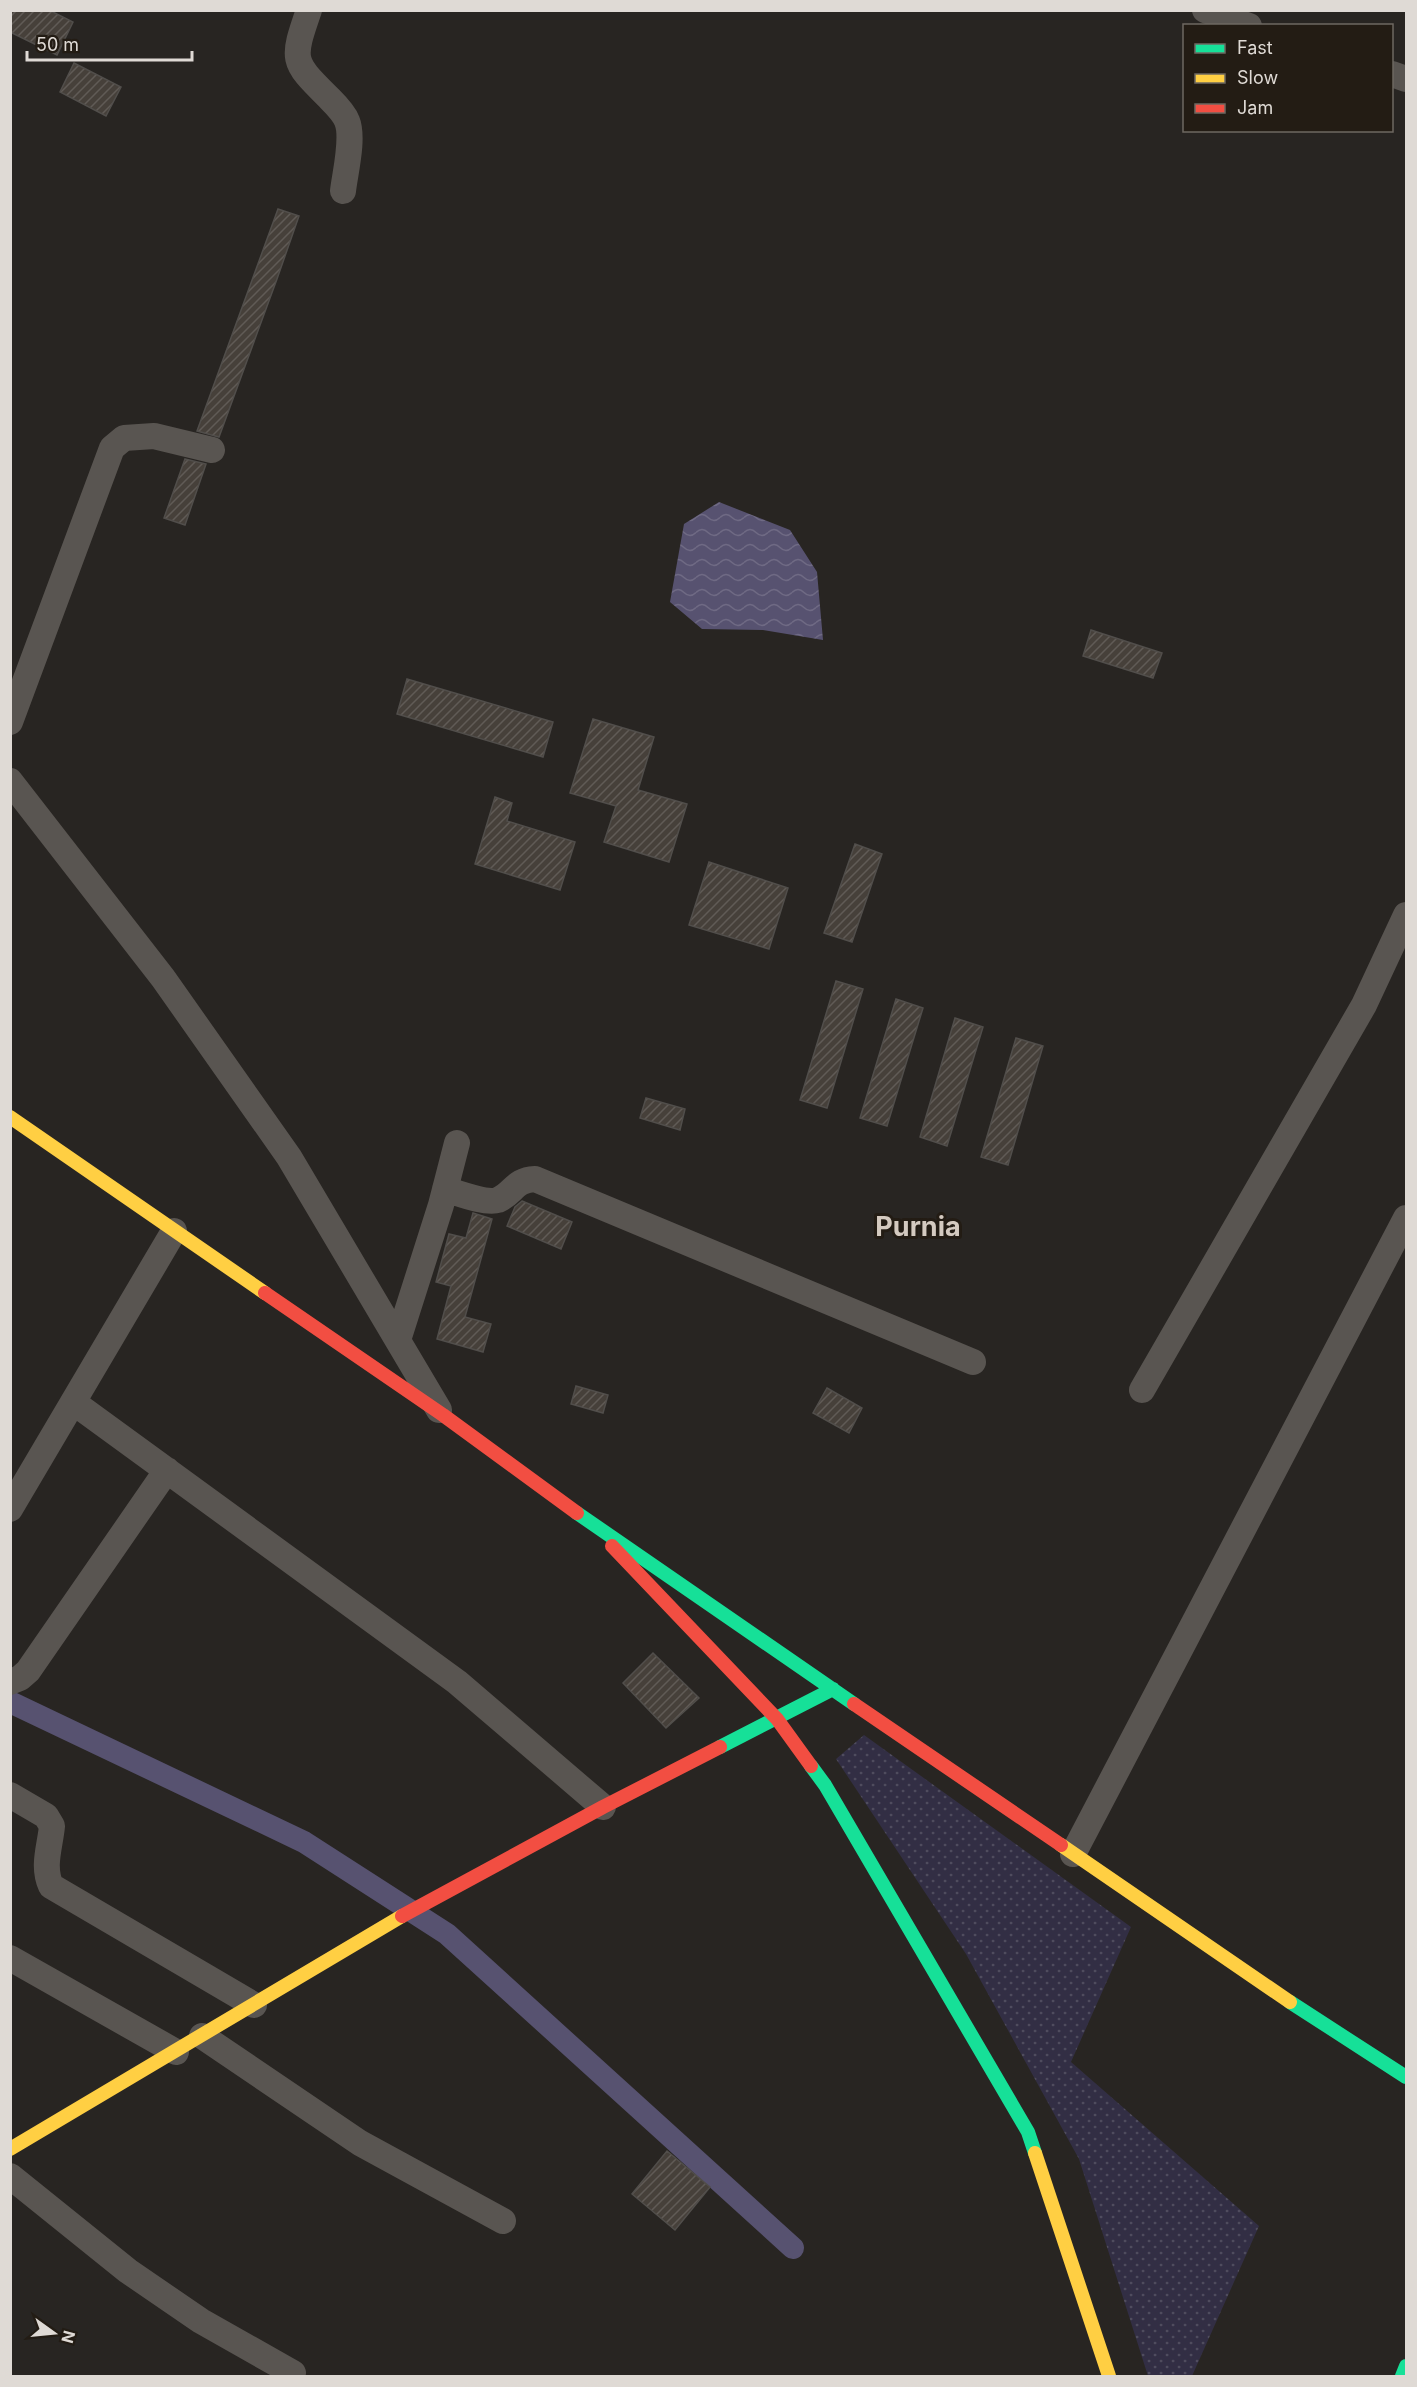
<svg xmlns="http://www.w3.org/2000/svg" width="1417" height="2387" font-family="Inter,sans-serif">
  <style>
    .park { fill: url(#park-dots) }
    .water { fill: url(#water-waves) }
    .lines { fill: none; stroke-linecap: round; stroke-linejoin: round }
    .canal { stroke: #575270; stroke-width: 22 }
    .building { fill: url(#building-hatch); stroke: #514e4b; stroke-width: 1.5 }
    .street { stroke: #595551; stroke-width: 26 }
    .fast { stroke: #16e098; stroke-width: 14 }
    .slow { stroke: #ffcf43; stroke-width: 14 }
    .jam { stroke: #f24e42; stroke-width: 14 }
    .labels { text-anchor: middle; stroke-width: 6; stroke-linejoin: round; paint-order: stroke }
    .town-label { font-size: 27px; font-weight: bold; fill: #d4cac0; stroke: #231c14 }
  </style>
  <defs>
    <pattern id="park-dots" width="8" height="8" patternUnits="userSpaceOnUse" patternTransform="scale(1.5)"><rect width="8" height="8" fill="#322e44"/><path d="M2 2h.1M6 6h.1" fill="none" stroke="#4f4c5e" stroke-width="1.8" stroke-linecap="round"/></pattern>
    <pattern id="water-waves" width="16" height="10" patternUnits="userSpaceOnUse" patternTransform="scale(1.5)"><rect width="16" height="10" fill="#575270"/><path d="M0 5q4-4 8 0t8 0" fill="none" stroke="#6f6a84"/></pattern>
    <pattern id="building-hatch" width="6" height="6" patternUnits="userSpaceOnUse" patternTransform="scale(1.5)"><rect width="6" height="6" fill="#46403a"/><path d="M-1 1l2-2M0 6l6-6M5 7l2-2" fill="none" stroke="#605b56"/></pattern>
  </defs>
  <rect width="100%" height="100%" fill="#282522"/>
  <!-- park -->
  <path class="park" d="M 864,1735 L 1131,1927 L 1071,2062 L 1259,2226 L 1192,2376 L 1148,2376 L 1079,2159 L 966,1954 L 836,1759 Z"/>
  <!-- water -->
  <path class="water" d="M 719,502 L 790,530 L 817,572 L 823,640 L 763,630 L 702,629 L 670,602 L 684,524 Z"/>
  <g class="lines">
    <!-- canal -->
    <path class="canal" d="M 10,1702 L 304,1842 L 447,1934 L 793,2248"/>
  </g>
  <!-- building -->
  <path class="building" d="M 10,10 L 49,10 L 73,22 L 57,55 L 10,32 Z
    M 74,63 L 121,87 L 106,116 L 60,92 Z
    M 278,209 L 299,216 L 277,279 L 219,437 L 197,431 Z
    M 185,459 L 206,464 L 185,525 L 164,518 Z
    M 1091,630 L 1162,653 L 1153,678 L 1083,656 Z
    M 407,679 L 553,722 L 543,757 L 397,714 Z
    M 593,719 L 654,737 L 638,790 L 687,804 L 669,862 L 604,842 L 616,806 L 570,793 Z
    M 495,797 L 512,803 L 507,821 L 575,842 L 560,890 L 475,864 Z
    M 855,844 L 882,854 L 852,942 L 824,933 Z
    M 709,862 L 788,888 L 769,949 L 689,925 Z
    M 836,981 L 863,989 L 827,1108 L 800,1100 Z
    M 896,999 L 923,1008 L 887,1126 L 860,1118 Z
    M 955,1018 L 983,1027 L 947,1146 L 920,1137 Z
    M 1016,1038 L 1043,1046 L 1008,1165 L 981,1157 Z
    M 646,1098 L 685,1109 L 680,1130 L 640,1118 Z
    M 522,1201 L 572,1222 L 561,1249 L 507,1226 L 515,1207 Z
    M 473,1213 L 492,1219 L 465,1317 L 491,1324 L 483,1352 L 437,1339 L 451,1286 L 436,1282 L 449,1234 L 466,1238 Z
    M 576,1386 L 608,1395 L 603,1413 L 571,1404 Z
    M 827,1388 L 862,1408 L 849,1433 L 813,1413 Z
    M 653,1653 L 699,1698 L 666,1728 L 623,1683 Z
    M 667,2151 L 710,2187 L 675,2230 L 632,2194 Z"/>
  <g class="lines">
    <!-- street -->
    <path class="street" d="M 309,10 C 291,62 292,61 330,99 C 336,105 344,113 347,121 C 354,138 345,173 343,191
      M 1205,10 L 1249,26
      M 1392,74 L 1406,79
      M 10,722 L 112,448 L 124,438 L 154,436 L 212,450
      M 10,781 L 163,978 L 289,1157 L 439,1410
      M 445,1189 C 458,1193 486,1204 498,1200 C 514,1193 514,1180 535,1179 L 973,1362
      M 398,1340 L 441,1205 L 457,1143
      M 1142,1390 L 1364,1005 L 1406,915
      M 73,1402 L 457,1682 L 603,1807
      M 10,1509 L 174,1231
      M 10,1682 L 20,1678 L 28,1671 L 167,1470
      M 10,1795 L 46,1816 L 52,1826 C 50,1847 42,1866 51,1886 L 254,2005
      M 1073,1854 L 1406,1218
      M 10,1958 L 176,2052
      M 202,2036 L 360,2143 L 503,2221
      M 10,2176 L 128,2271 L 201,2321 L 293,2373"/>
    <!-- fast -->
    <path class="fast" d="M 577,1513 L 854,1704
      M 720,1747 L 833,1689
      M 811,1766 L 825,1785 L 1028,2132 L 1035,2153
      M 1290,2002 L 1406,2077
      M 1402,2376 L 1406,2366"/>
    <!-- slow -->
    <path class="slow" d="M 10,1117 L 265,1293
      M 1061,1845 L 1290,2002
      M 10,2149 L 402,1916
      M 1035,2153 L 1109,2376"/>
    <!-- jam -->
    <path class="jam" d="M 265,1293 L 443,1415 L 577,1513
      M 612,1546 L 777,1719 L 811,1766
      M 854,1704 L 1061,1845
      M 402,1916 L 603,1807 L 720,1747"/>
  </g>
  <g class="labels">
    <!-- town labels -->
    <g class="town-label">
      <text x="918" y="1236">Purnia</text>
    </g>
  </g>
  <!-- border -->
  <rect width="1417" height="2387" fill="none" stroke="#dfdad5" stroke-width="24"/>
  <!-- legend -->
  <rect x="1183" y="24" width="210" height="108" fill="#231c14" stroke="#6e6861" stroke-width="1.5"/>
  <rect x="1195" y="44" width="30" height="9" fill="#16e098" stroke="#6e6861" stroke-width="1.5"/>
  <text x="1237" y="54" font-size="18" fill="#dfdad5">Fast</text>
  <rect x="1195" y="74" width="30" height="9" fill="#ffcf43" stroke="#6e6861" stroke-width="1.5"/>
  <text x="1237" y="84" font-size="18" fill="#dfdad5">Slow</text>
  <rect x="1195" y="104" width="30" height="9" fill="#f24e42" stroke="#6e6861" stroke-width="1.5"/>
  <text x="1237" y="114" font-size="18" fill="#dfdad5">Jam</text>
  <!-- north arrow -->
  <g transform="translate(54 2333) rotate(105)" stroke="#231c14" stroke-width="4.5" paint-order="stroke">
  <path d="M0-4.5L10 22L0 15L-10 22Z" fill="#dfdad5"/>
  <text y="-9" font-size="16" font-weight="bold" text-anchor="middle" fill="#dfdad5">N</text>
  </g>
  <!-- scale -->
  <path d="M27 51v9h165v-9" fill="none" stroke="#dfdad5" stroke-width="3"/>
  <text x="36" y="51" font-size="18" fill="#dfdad5" stroke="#231c14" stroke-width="4.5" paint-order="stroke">50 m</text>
</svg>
